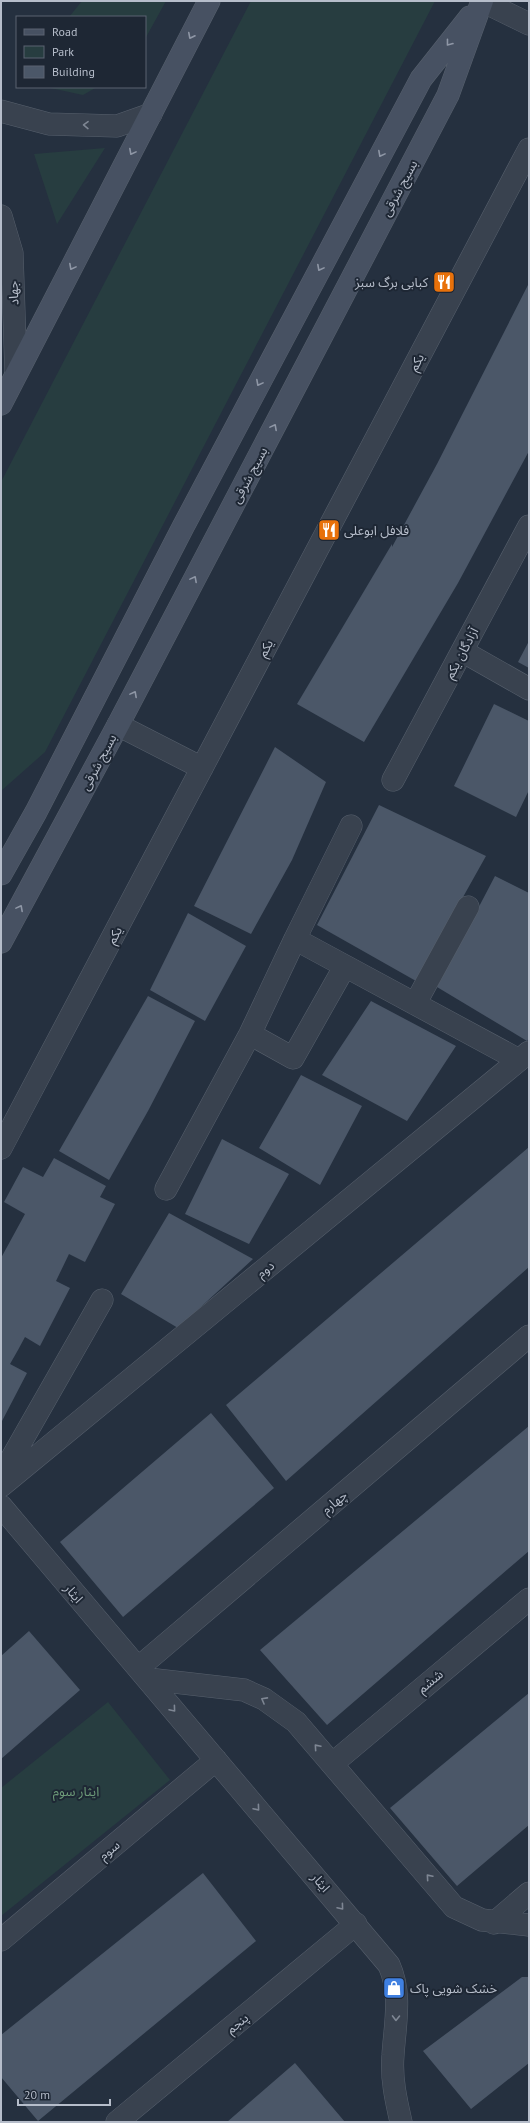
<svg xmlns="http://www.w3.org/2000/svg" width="530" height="2123" font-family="'PT Sans','Noto Sans Arabic',sans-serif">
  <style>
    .green { fill: #273d40 }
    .building { fill: #4b5768 }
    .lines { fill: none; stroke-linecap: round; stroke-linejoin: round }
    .minor-casing { stroke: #57606d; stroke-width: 23 }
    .secondary-casing { stroke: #57606d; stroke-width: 23 }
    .minor { stroke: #39424f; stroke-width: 22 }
    .secondary { stroke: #475162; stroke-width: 22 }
    .oneway { stroke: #8f97a6 }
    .oneway2 { stroke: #7e8693 }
    .labels { text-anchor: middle; stroke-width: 4; stroke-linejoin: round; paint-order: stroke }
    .street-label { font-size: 13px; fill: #b6bdca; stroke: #1e2734 }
    .poi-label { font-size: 13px; fill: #b6bdca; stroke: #1e2734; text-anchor: start }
    .park-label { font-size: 13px; fill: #6d9b79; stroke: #1e2734 }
  </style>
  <rect width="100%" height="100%" fill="#25303f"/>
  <!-- green -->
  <path class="green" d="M 82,1 L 166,1 L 145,39 L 145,17 L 69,17 Z
    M 251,1 L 435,1 L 45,752 L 1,791 L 1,482 Z
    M 46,87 L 97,87 L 83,95 Z
    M 105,148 L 57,224 L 34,154 Z
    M 108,1702 L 170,1780 L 1,1916 L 1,1788 Z"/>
  <!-- building -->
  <path class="building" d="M 529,283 L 529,451 L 458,583 L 364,742 L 297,704 L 392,544 L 392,547 L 437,464 Z
    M 529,641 L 529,668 L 518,662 Z
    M 494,704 L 529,721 L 529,790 L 516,817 L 454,786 Z
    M 275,747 L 326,782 L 292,860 L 251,934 L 194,906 Z
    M 379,805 L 486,856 L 416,981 L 317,925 Z
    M 495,876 L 529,893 L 529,1038 L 527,1041 L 437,987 Z
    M 188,913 L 246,946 L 205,1021 L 150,990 Z
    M 148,996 L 195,1021 L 148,1111 L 109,1180 L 59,1151 Z
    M 371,1001 L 456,1046 L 407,1121 L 322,1075 Z
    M 301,1075 L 362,1106 L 320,1185 L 259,1148 Z
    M 222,1139 L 289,1174 L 249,1244 L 185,1214 Z
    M 529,1147 L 529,1267 L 286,1481 L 226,1405 Z
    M 54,1158 L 106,1186 L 100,1197 L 115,1204 L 85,1262 L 69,1254 L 56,1281 L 70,1288 L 40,1346 L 25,1337 L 18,1350 L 10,1364 L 27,1373 L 1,1423 L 1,1258 L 25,1214 L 4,1202 L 23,1167 L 43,1177 Z
    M 169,1213 L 253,1259 L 178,1328 L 121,1294 Z
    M 211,1413 L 274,1488 L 123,1617 L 60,1542 Z
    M 529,1426 L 529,1551 L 327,1725 L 260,1650 Z
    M 29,1631 L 80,1690 L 1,1759 L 1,1656 Z
    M 529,1693 L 529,1825 L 457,1886 L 390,1808 Z
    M 203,1873 L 256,1941 L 38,2121 L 1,2077 L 1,2035 Z
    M 522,1977 L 529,1977 L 529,2063 L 471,2109 L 423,2051 Z
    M 295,2063 L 345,2122 L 227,2122 Z"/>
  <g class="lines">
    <!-- minor casing -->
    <g class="minor-casing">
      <path id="minor" d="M 482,1 L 529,24
        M 1,111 L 49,124 L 117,126 L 151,114
        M 1,216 L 12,253 L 16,373
        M 462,651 L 529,689
        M 118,725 L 202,768
        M 393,780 L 529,526
        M 351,826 L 295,939 L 519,1060
        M 415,1004 L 468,907
        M 250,1034 L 293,1058 L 345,966
        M 1,1148 L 529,149
        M 166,1189 L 250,1034 L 295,939
        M 1,1477 L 102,1300
        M 1,1486 L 529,1052
        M 1,1506 L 389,1965 C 402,1994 395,2024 393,2055 C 391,2078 396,2100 401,2122
        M 138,1668 L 529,1336
        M 148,1679 L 244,1690 L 264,1699 L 296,1722 L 454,1907 L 482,1920 L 529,1925
        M 332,1764 L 529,1599
        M 494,1923 L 529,1893
        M 1,1940 L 216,1760
        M 117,2122 L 356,1924"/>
    </g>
    <!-- secondary casing -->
    <g class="secondary-casing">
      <path id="secondary" d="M 1,404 L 209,1
        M 1,874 L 36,812 L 183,527 L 421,79 L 470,17
        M 1,942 L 118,725 L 448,95 L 482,1"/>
    </g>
    <!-- minor -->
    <use href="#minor" class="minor"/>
    <!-- secondary -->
    <use href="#secondary" class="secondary"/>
  </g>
  <!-- one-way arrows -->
  <defs><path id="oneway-chevron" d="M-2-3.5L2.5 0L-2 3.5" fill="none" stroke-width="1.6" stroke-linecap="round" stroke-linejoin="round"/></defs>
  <g class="oneway">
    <use href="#oneway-chevron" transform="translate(191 36) rotate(117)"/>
    <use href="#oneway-chevron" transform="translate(449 43) rotate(128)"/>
    <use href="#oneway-chevron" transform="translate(132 152) rotate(118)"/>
    <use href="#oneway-chevron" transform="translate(381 154) rotate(118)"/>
    <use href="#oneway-chevron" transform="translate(72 267) rotate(118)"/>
    <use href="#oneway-chevron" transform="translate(320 268) rotate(118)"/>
    <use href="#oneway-chevron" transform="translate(259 383) rotate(118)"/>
    <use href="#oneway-chevron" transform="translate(274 427) rotate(-62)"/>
    <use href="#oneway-chevron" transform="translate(194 579) rotate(-62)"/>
    <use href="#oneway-chevron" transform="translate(134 694) rotate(-62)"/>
    <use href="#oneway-chevron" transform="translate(20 908) rotate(-62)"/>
  </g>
  <g class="oneway2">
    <use href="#oneway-chevron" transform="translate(86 125) rotate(-179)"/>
    <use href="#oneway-chevron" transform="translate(264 1700) rotate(-151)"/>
    <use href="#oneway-chevron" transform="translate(173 1709) rotate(50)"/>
    <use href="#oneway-chevron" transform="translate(317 1747) rotate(-131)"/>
    <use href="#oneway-chevron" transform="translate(257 1808) rotate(50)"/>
    <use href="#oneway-chevron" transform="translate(429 1877) rotate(-131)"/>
    <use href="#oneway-chevron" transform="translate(341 1907) rotate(50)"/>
    <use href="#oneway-chevron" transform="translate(396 2018) rotate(91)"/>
  </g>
  <!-- icons -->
  <defs>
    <g id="restaurant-square" transform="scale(1.15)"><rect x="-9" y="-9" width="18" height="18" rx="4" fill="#e8710a" stroke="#1e2734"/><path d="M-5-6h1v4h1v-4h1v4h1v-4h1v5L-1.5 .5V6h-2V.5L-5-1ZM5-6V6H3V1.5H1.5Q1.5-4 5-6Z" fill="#fff"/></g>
    <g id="shop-square" transform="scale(1.15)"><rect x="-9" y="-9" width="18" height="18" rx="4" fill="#3f7fe0" stroke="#1e2734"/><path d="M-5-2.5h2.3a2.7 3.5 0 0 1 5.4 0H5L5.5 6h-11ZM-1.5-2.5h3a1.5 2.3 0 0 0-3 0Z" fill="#fff"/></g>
  </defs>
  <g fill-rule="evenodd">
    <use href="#restaurant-square" x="444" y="282"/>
    <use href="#restaurant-square" x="329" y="530"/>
    <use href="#shop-square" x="394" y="1988"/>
  </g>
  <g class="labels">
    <!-- street labels -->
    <g class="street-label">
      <text transform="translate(399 188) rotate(-62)" y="5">بسیج شرقی</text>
      <text transform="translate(13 293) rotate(-92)" y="5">جهاد</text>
      <text transform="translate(416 362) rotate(-62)" y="5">یکم</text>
      <text transform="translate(249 475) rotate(-62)" y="5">بسیج شرقی</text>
      <text transform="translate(265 648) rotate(-62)" y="5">یکم</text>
      <text transform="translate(461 653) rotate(-62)" y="5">آزادگان یکم</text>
      <text transform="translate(98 762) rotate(-62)" y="5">بسیج شرقی</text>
      <text transform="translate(114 935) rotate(-62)" y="5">یکم</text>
      <text transform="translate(265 1269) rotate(-39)" y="5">دوم</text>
      <text transform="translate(334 1502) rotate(-40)" y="5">چهارم</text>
      <text transform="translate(74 1593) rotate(50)" y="5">ایثار</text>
      <text transform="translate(430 1681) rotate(-40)" y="5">ششم</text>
      <text transform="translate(109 1850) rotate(-40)" y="5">سوم</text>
      <text transform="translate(321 1882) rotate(50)" y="5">ایثار</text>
      <text transform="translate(237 2023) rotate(-40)" y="5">پنجم</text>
    </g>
    <!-- poi labels -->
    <g class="poi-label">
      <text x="428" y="287" text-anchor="end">کبابی برگ سبز</text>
      <text x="344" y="535">فلافل ابوعلی</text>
      <text x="410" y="1993">خشک شویی پاک</text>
    </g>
    <!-- park labels -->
    <g class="park-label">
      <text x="76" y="1796">ایثار سوم</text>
    </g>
  </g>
  <!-- border -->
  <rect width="530" height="2123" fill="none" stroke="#b6bdca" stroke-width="4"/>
  <!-- legend -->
  <rect x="16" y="16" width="130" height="72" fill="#1e2734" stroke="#5b6370"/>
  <rect x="24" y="29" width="20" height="6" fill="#475162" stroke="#5b6370"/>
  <text x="52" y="36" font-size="12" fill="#b6bdca">Road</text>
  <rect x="24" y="46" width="20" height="12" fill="#273d40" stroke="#5b6370"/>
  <text x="52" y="56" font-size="12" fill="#b6bdca">Park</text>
  <rect x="24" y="66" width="20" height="12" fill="#4b5768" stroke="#5b6370"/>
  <text x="52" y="76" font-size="12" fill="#b6bdca">Building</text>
  <!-- scale -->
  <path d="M18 2099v6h92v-6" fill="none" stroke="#b6bdca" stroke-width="2"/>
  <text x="24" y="2099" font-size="12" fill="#b6bdca" stroke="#1e2734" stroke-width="3" paint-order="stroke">20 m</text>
</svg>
